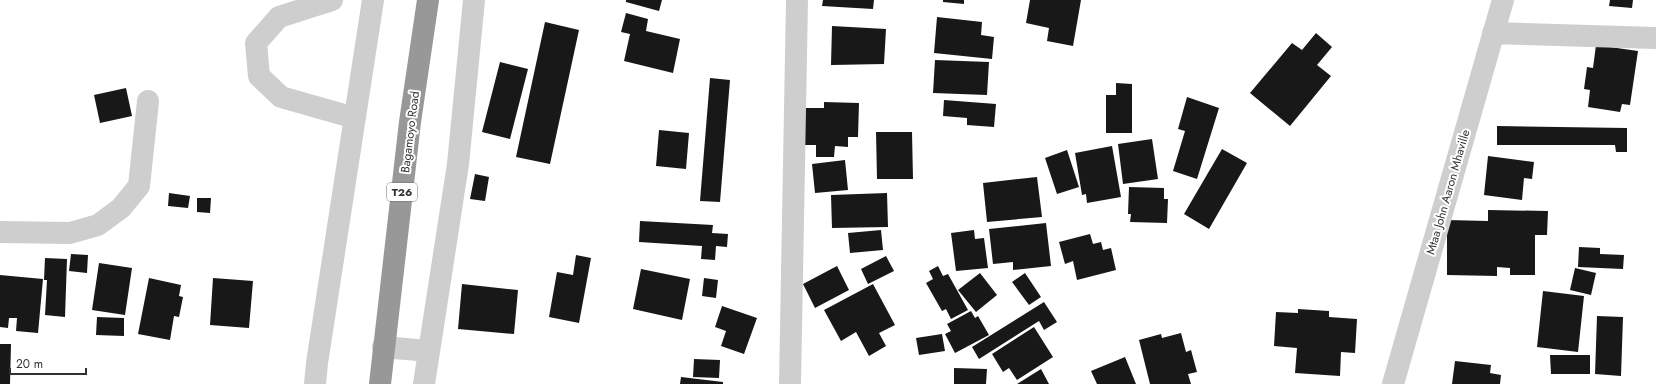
<svg xmlns="http://www.w3.org/2000/svg" width="1656" height="384" font-family="Jost,sans-serif">
  <style>
    .building { fill: #181818 }
    .lines { fill: none; stroke-linecap: round; stroke-linejoin: round }
    .minor { stroke: #cecece; stroke-width: 22 }
    .highway { stroke: #989898; stroke-width: 22 }
    .labels { text-anchor: middle; stroke-width: 4; stroke-linejoin: round; paint-order: stroke }
    .shield { fill: #fff; stroke: #6f6f6f; stroke-width: 1 }
    .shield-label { font-size: 11px; font-weight: bold; fill: #313131 }
    .street-label { font-size: 12px; fill: #313131; stroke: #fff }
  </style>
  <rect width="100%" height="100%" fill="#fff"/>
  <!-- building -->
  <path class="building" d="M 626,0 L 662,0 L 659,11 L 626,2 Z
    M 823,0 L 874,0 L 873,9 L 822,6 Z
    M 943,0 L 964,0 L 964,4 L 943,2 Z
    M 1030,0 L 1081,0 L 1073,46 L 1047,41 L 1049,28 L 1026,23 Z
    M 1610,0 L 1633,0 L 1632,8 L 1609,6 Z
    M 626,13 L 648,19 L 646,31 L 680,39 L 673,73 L 624,61 L 630,34 L 621,32 Z
    M 937,17 L 982,22 L 981,35 L 994,37 L 992,59 L 934,53 Z
    M 545,22 L 579,30 L 550,164 L 516,157 Z
    M 832,26 L 886,29 L 884,64 L 831,65 Z
    M 1316,33 L 1332,47 L 1317,65 L 1331,76 L 1290,126 L 1250,93 L 1292,43 L 1302,50 Z
    M 1596,45 L 1638,51 L 1630,105 L 1622,104 L 1620,112 L 1588,107 L 1590,90 L 1584,89 L 1587,67 L 1593,68 Z
    M 935,60 L 989,62 L 987,95 L 933,93 Z
    M 500,62 L 528,69 L 510,139 L 482,132 Z
    M 710,78 L 730,80 L 720,202 L 700,201 Z
    M 1116,83 L 1132,84 L 1132,133 L 1106,133 L 1106,95 L 1116,95 Z
    M 126,88 L 132,116 L 100,123 L 94,95 Z
    M 1187,97 L 1219,108 L 1197,179 L 1173,171 L 1185,131 L 1178,129 Z
    M 944,100 L 996,104 L 994,127 L 967,125 L 967,118 L 943,116 Z
    M 824,102 L 859,103 L 858,137 L 848,137 L 848,147 L 835,146 L 834,157 L 816,157 L 816,145 L 804,145 L 805,108 L 824,108 Z
    M 1497,126 L 1627,128 L 1627,152 L 1616,152 L 1615,145 L 1497,145 Z
    M 659,130 L 689,133 L 686,169 L 656,166 Z
    M 876,132 L 912,132 L 913,179 L 877,179 Z
    M 1152,139 L 1158,179 L 1123,184 L 1118,144 Z
    M 1112,146 L 1121,197 L 1087,203 L 1086,194 L 1082,195 L 1075,153 Z
    M 1222,149 L 1247,163 L 1209,229 L 1184,214 Z
    M 1067,150 L 1079,187 L 1057,194 L 1045,158 Z
    M 1488,156 L 1534,162 L 1532,179 L 1524,178 L 1522,200 L 1484,195 Z
    M 845,160 L 848,190 L 815,193 L 812,164 Z
    M 475,174 L 489,177 L 485,201 L 470,199 Z
    M 1037,177 L 1042,217 L 987,222 L 983,183 Z
    M 1129,187 L 1164,188 L 1164,199 L 1168,199 L 1167,223 L 1130,222 L 1131,214 L 1128,214 Z
    M 169,193 L 190,196 L 188,208 L 168,206 Z
    M 887,193 L 888,227 L 832,228 L 831,195 Z
    M 197,198 L 211,198 L 210,213 L 197,212 Z
    M 1488,210 L 1548,211 L 1547,235 L 1535,235 L 1535,275 L 1510,275 L 1510,268 L 1497,267 L 1497,276 L 1447,275 L 1447,220 L 1488,221 Z
    M 640,221 L 713,225 L 712,233 L 728,234 L 727,247 L 716,246 L 715,260 L 701,259 L 702,246 L 639,242 Z
    M 1046,223 L 1051,266 L 1013,270 L 1013,262 L 993,264 L 989,229 Z
    M 881,230 L 883,250 L 850,253 L 848,233 Z
    M 974,230 L 975,239 L 984,238 L 988,268 L 956,271 L 951,233 Z
    M 1090,234 L 1093,244 L 1101,242 L 1103,250 L 1111,248 L 1116,270 L 1077,280 L 1073,261 L 1065,264 L 1059,242 Z
    M 1579,247 L 1600,248 L 1600,254 L 1624,255 L 1623,269 L 1578,267 Z
    M 71,254 L 88,255 L 87,273 L 69,271 Z
    M 576,255 L 591,258 L 579,323 L 549,317 L 557,272 L 573,275 Z
    M 886,256 L 894,271 L 868,284 L 861,269 Z
    M 45,258 L 67,259 L 65,317 L 45,315 L 47,280 L 44,280 Z
    M 99,263 L 132,268 L 125,315 L 92,310 Z
    M 837,266 L 849,290 L 815,308 L 803,284 Z
    M 938,266 L 943,276 L 948,274 L 968,310 L 951,319 L 946,309 L 942,311 L 926,283 L 933,279 L 929,271 Z
    M 1575,268 L 1596,273 L 1591,295 L 1570,290 Z
    M 641,269 L 690,279 L 682,320 L 633,309 Z
    M 980,273 L 997,295 L 976,312 L 958,290 Z
    M 1025,273 L 1041,297 L 1029,305 L 1012,282 Z
    M 0,275 L 43,279 L 38,333 L 16,331 L 17,318 L 9,318 L 8,328 L 0,327 Z
    M 149,278 L 181,285 L 179,296 L 183,297 L 179,317 L 174,316 L 170,340 L 138,334 Z
    M 213,278 L 253,281 L 249,328 L 210,325 Z
    M 704,278 L 718,280 L 716,298 L 702,296 Z
    M 462,284 L 518,290 L 514,334 L 458,329 Z
    M 873,284 L 895,325 L 879,333 L 886,346 L 869,356 L 856,332 L 841,341 L 824,310 Z
    M 1543,291 L 1584,296 L 1578,352 L 1537,347 Z
    M 1044,302 L 1057,322 L 1044,330 L 1039,321 L 979,359 L 972,347 Z
    M 722,306 L 757,318 L 744,354 L 721,346 L 726,331 L 715,327 Z
    M 1298,309 L 1329,311 L 1329,317 L 1357,319 L 1355,353 L 1341,352 L 1340,376 L 1295,373 L 1297,348 L 1274,346 L 1276,312 L 1298,313 Z
    M 971,311 L 975,318 L 978,316 L 989,335 L 955,353 L 945,334 L 951,331 L 947,324 Z
    M 1597,316 L 1623,317 L 1621,376 L 1595,374 Z
    M 97,317 L 124,318 L 124,336 L 96,335 Z
    M 1034,327 L 1053,357 L 1017,380 L 1009,368 L 1003,372 L 992,354 Z
    M 1181,333 L 1186,352 L 1191,350 L 1197,372 L 1188,374 L 1191,384 L 1150,384 L 1139,340 L 1161,334 L 1162,338 Z
    M 942,334 L 945,351 L 919,355 L 916,338 Z
    M 0,344 L 11,344 L 10,384 L 0,384 Z
    M 1550,355 L 1590,355 L 1590,374 L 1551,374 Z
    M 1125,357 L 1136,384 L 1097,384 L 1091,371 Z
    M 694,359 L 720,360 L 719,378 L 693,377 Z
    M 1455,361 L 1491,365 L 1490,373 L 1501,375 L 1500,384 L 1452,384 Z
    M 954,368 L 987,369 L 986,384 L 954,384 Z
    M 1041,369 L 1049,384 L 1017,384 Z
    M 681,377 L 723,382 L 723,384 L 680,384 Z"/>
  <g class="lines">
    <!-- minor -->
    <path class="minor" d="M 332,0 L 279,17 L 256,43 L 259,76 L 281,97 L 355,118
      M 1493,33 L 1656,38
      M 0,232 L 70,233 L 98,225 L 121,208 L 139,186 L 148,101
      M 383,347 L 429,351
      M 315,384 L 317,363 L 373,0
      M 424,384 L 458,164 L 474,0
      M 790,384 L 797,0
      M 1393,384 L 1503,0"/>
    <!-- highway -->
    <path class="highway" d="M 380,384 L 410,122 L 428,0"/>
  </g>
  <g class="labels">
    <!-- shield labels -->
    <rect class="shield" x="387" y="183" width="30" height="18" rx="3"/>
    <g class="shield-label">
      <text x="402" y="196">T26</text>
    </g>
    <!-- street labels -->
    <g class="street-label">
      <text transform="translate(410 132) rotate(-83)" y="4">Bagamoyo Road</text>
      <text transform="translate(1448 192) rotate(-74)" y="4">Mtaa John Aaron Mhaville</text>
    </g>
  </g>
  <!-- scale -->
  <path d="M10 368v6h76v-6" fill="none" stroke="#313131" stroke-width="2"/>
  <text x="16" y="368" font-size="12" fill="#313131" stroke="#ffffff" stroke-width="3" paint-order="stroke">20 m</text>
</svg>
